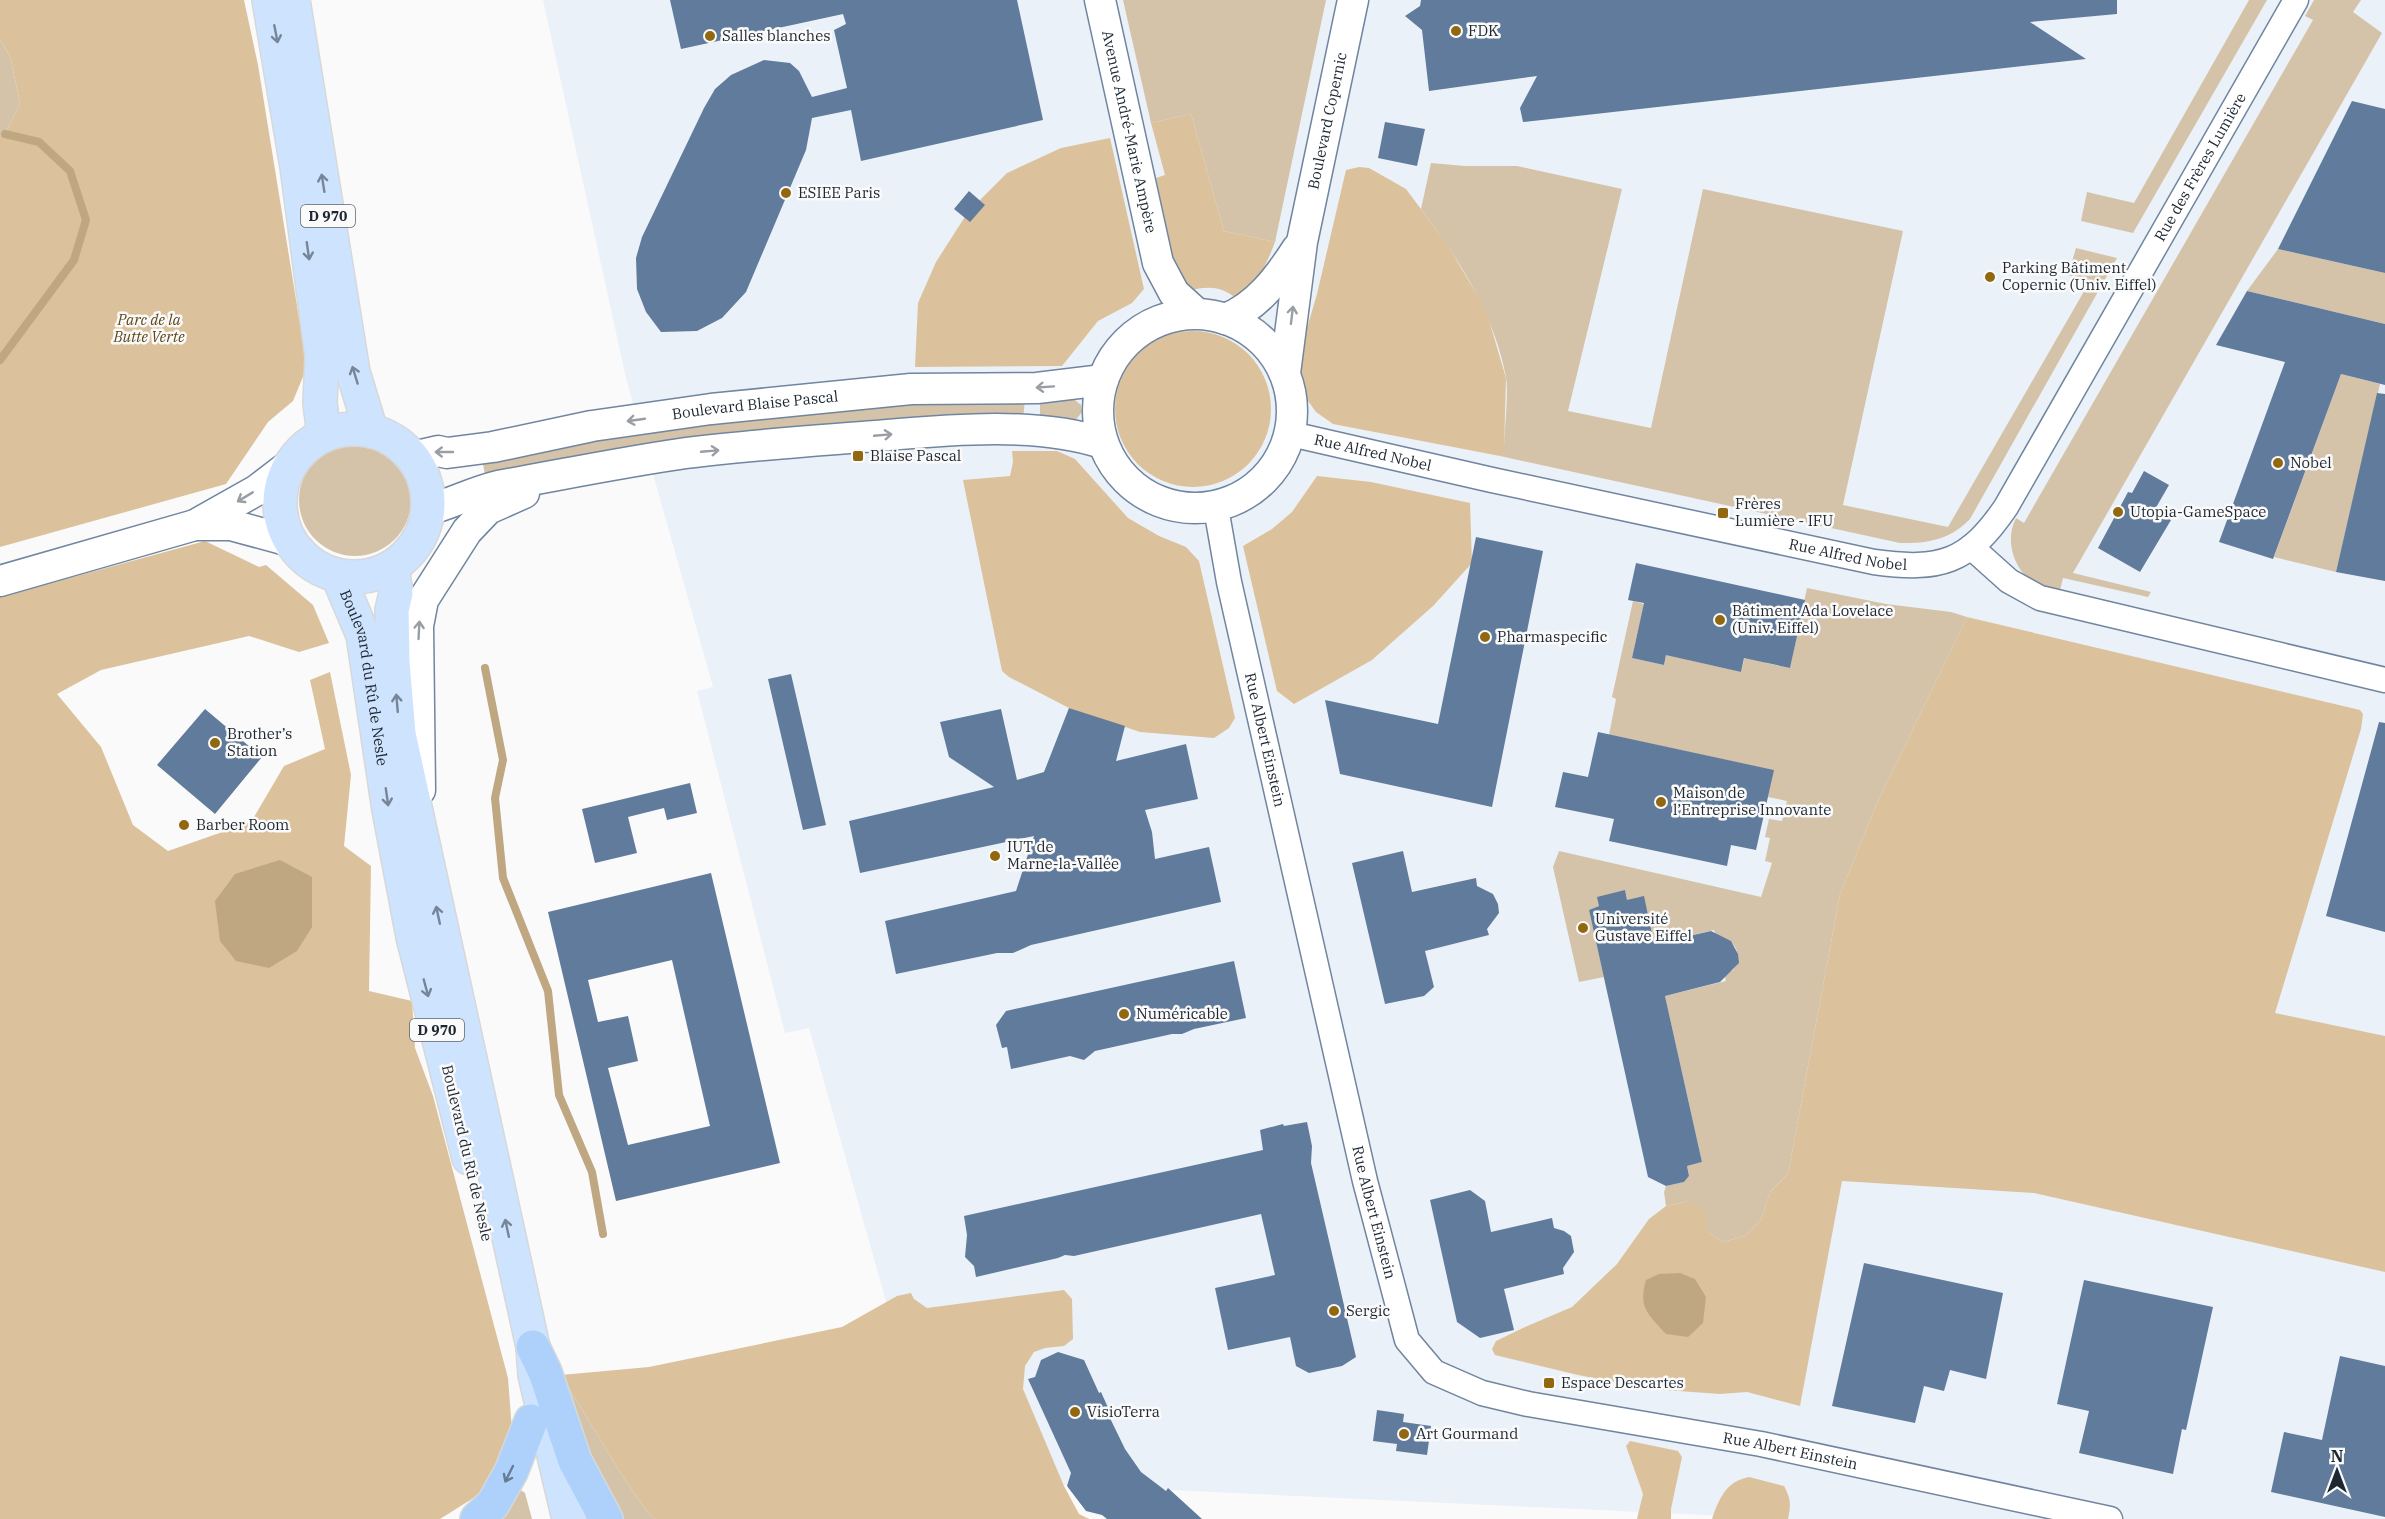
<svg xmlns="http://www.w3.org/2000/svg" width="2385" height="1519" font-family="'IBM Plex Serif',serif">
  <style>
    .built { fill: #ebf1f8 }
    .green { fill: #d4c3a8 }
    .forest { fill: #dbc29c }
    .water { fill: #bfa781 }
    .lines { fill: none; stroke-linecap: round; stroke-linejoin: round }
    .stream { stroke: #bfa781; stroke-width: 8 }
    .building { fill: #607b9b; fill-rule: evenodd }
    .minor-casing { stroke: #70859f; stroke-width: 27 }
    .tertiary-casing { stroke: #70859f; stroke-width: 33 }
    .primary-casing { stroke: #d6d8da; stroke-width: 36 }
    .motorway-casing { stroke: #d6d8da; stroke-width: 36 }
    .minor { stroke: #fff; stroke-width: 24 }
    .tertiary { stroke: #fff; stroke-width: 30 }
    .primary { stroke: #cee3fd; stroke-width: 33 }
    .motorway { stroke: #aed1fb; stroke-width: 33 }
    .oneway { stroke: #768597 }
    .oneway2 { stroke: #9a9ea2 }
    .oneway3 { stroke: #667c96 }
    .poi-dot { fill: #91670f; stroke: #fafafa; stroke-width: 2 }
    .labels { text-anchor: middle; stroke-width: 5; stroke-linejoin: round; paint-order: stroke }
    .shield { fill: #fafafa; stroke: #60666d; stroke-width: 1.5 }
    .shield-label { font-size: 14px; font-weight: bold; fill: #1e2731 }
    .poi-label { font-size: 15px; fill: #1e2731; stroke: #fafafa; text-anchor: start }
    .street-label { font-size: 15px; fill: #1e2731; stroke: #fafafa }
    .park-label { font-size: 15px; font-style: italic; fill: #604719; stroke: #fafafa }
  </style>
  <rect width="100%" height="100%" fill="#fafafa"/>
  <!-- built -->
  <path class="built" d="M 543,0 L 2385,0 L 2385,1519 L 1788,1519 L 936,1479 L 809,1028 L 785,1033 L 697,691 L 713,687 L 626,378 Z"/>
  <!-- green -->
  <path class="green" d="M 1123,0 L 1326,0 L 1275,242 L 1224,231 L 1191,114 L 1151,123 Z
    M 2249,0 L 2267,0 L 2133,233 L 2081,221 L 2087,192 L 2134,203 Z
    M 2314,0 L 2361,0 L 2353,12 L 2382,33 L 2073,573 L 2151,592 L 2148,597 L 2063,578 L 2060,590 C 2053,588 2044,587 2037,584 C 2014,573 2004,540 2016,518 L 2024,523 L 2313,20 L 2305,16 Z
    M 0,40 L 10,56 L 20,103 L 5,134 L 0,136 Z
    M 1431,163 L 1465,166 L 1517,166 L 1622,189 L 1568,411 L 1651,428 L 1703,189 L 1903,231 L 1843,505 L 1948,527 L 2090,281 L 2068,275 L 2076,248 L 2117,258 L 1970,519 C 1951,539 1928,544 1900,543 L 1500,456 L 1504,450 C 1504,430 1509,396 1506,377 C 1494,314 1459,259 1421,209 Z
    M 2278,249 L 2385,273 L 2385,324 L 2247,291 Z
    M 2341,374 L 2380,384 L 2336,572 L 2274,557 Z
    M 1025,399 L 1023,420 L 486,480 L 482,459 L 581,439 L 890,403 Z
    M 1040,399 L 1075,400 L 1081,405 L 1082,412 L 1075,421 L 1040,420 Z
    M299 500a56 56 0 1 1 112 0a56 56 0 1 1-112 0Z
    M 1807,588 L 1886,604 L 1951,612 L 1967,617 L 1878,801 L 1840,894 L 1788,1174 L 1770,1192 L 1761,1220 L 1745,1236 L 1723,1242 L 1708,1233 L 1689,1201 L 1666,1206 L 1664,1192 L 1666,1186 L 1684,1182 L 1689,1176 L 1687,1166 L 1702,1162 L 1665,996 L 1726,981 L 1724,973 L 1733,970 L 1738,963 C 1739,948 1733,938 1717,938 L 1714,930 L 1654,944 L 1627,900 L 1625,890 L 1599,906 L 1589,910 L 1604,977 L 1579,982 L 1553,867 L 1559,851 L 1761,897 L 1772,863 L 1765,861 L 1770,838 L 1765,837 L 1769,819 L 1782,821 L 1787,801 L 1768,797 L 1773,770 L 1609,735 L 1616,699 L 1612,697 L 1633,601 L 1644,604 L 1632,658 L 1664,665 L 1670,637 L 1689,660 L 1741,672 L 1747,648 L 1766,663 L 1790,668 Z
    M 561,1375 L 623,1477 L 649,1514 L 655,1519 L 622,1519 L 596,1473 Z
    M 518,1488 L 525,1493 L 532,1519 L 495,1519 Z"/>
  <!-- forest -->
  <path class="forest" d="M 0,0 L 244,0 L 258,65 L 307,367 L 293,401 L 268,422 L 226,484 L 0,547 L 0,136 L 5,134 L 20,103 L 10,56 L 0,40 Z
    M 1191,114 L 1224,231 L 1275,242 C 1265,268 1259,281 1236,298 C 1221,287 1210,286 1192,290 L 1177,276 L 1156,178 L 1165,175 L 1151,123 Z
    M 1110,138 L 1144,289 L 1132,303 L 1098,321 L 1062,366 L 915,367 L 918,303 L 936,262 L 968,212 L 1007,173 L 1061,148 Z
    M 1359,167 L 1369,168 L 1406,189 L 1447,244 L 1486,310 L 1506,378 L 1504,451 L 1500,456 L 1333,424 L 1316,412 L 1303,394 L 1300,352 L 1317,294 L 1346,170 Z
    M1115 409a78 78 0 1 1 156 0a78 78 0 1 1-156 0Z
    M 1012,451 L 1057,451 L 1075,459 L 1128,518 L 1159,536 L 1186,547 L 1199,561 L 1235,718 L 1229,728 L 1214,738 L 1140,732 L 1069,708 L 1009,677 L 1002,671 L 963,480 L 1010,476 L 1013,462 Z
    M 1317,476 L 1371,482 L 1470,503 L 1472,563 L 1433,606 L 1372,660 L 1294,704 L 1277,691 L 1243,546 L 1272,529 L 1292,512 Z
    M 205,541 L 259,567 L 266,565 L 313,605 L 329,643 L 299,652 L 249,636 L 101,670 L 57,694 L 101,747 L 133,825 L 168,851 L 251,822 L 284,766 L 325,749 L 310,680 L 330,672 L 351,775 L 344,846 L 371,866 L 369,991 L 412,1001 L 415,1048 L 433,1096 L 508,1378 L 513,1444 L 483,1492 L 440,1519 L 0,1519 L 0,597 Z
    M 1967,617 L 2360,710 L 2363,714 L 2361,729 L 2275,1013 L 2385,1036 L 2385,1272 L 2034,1193 L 1842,1181 L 1800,1406 L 1747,1392 L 1720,1394 L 1651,1389 L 1578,1375 L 1495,1355 L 1492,1349 L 1496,1341 L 1525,1327 L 1572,1307 L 1617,1264 L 1649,1219 L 1666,1206 L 1689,1201 L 1705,1211 L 1708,1233 L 1723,1242 L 1745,1236 L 1761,1220 L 1770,1192 L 1788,1174 L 1840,894 L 1878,801 Z
    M 1064,1290 L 1072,1299 L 1073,1339 L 1064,1346 L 1045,1348 L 1034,1352 L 1025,1366 L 1023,1389 L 1064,1486 L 1079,1514 L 1089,1519 L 655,1519 L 649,1514 L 623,1477 L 561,1375 L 649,1367 L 842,1327 L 897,1296 L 911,1293 L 914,1299 L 927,1308 Z
    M 1630,1441 L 1678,1451 L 1682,1457 L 1671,1509 L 1671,1519 L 1637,1519 L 1643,1494 L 1626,1446 Z
    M 1749,1477 L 1784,1486 C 1791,1499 1791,1505 1788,1519 L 1712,1519 C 1719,1499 1726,1481 1749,1477 Z"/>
  <!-- water -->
  <path class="water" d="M 280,860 L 312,877 L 312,927 L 297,951 L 269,968 L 236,961 L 220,941 L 215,901 L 235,874 Z
    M 1680,1273 L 1695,1279 L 1706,1297 L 1703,1323 L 1688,1337 L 1666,1334 C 1648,1314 1638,1308 1646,1280 L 1659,1274 Z"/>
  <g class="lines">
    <!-- stream -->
    <path class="stream" d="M 0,360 L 74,260 L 86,220 L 70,171 L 39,142 L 5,134
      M 485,668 L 503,760 L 495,798 L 503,878 L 548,991 L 559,1095 L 592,1172 L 603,1234"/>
  </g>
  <!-- building -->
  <path class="building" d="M 670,0 L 1017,0 L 1043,120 L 861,161 L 851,110 L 812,118 L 806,150 L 746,292 L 722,318 L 697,331 L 661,332 L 646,312 L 637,289 L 636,258 L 642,237 L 704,108 L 715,89 L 731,75 L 764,60 L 790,63 L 799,71 L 812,97 L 847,88 L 834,30 L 846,24 L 843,14 L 681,49 Z
    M 1421,0 L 2117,0 L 2117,14 L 2030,22 L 2086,59 L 1523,122 L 1520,108 L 1537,76 L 1429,91 L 1422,30 L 1405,16 L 1420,6 Z
    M 2352,101 L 2385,109 L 2385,273 L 2278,249 Z
    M 1385,122 L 1425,129 L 1417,166 L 1378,158 Z
    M 969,191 L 985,205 L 970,222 L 954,209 Z
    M 2247,291 L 2385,324 L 2385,385 L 2341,374 L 2273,559 L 2219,542 L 2285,362 L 2216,345 Z
    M 2377,393 L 2385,394 L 2385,581 L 2336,572 Z
    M 2144,471 L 2169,485 L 2154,511 L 2171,520 L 2140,572 L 2098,548 L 2128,492 L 2132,493 Z
    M 1476,537 L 1543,551 L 1492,807 L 1340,774 L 1325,700 L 1438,724 Z
    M 1636,563 L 1805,600 L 1790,668 L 1744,658 L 1741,672 L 1666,655 L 1664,665 L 1632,658 L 1644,603 L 1628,600 Z
    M 791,674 L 826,825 L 803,830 L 768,679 Z
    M 1069,708 L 1125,726 L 1116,761 L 1186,744 L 1198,799 L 1145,810 L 1152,832 L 1155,859 L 1209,847 L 1221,902 L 1031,945 L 1013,953 L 997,953 L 896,974 L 885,921 L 1016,891 L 1034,836 L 860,873 L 849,821 L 994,787 L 949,757 L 940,722 L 1001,709 L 1017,780 L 1044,772 Z
    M 205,709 L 262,757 L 215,814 L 157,765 Z
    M 2379,722 L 2385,723 L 2385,932 L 2326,916 Z
    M 1598,732 L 1774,770 L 1756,850 L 1731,845 L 1727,866 L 1609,841 L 1614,819 L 1555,807 L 1563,772 L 1588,777 Z
    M 690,783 L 697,813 L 667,820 L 664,808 L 628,817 L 637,853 L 595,863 L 582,809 Z
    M 1403,851 L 1412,892 L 1476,878 L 1477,886 L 1493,894 L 1498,904 L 1499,913 L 1487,929 L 1489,935 L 1425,951 L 1434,987 L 1424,996 L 1385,1004 L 1352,863 Z
    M 711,873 L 780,1163 L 616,1201 L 548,912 ZM 672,960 L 710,1126 L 628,1145 L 608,1068 L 638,1061 L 628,1016 L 598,1022 L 588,980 Z
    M 1625,890 L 1627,900 L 1644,896 L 1654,944 L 1711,931 L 1731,941 L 1738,954 L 1739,963 L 1720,982 L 1665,996 L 1702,1162 L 1687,1166 L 1689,1176 L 1684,1182 L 1666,1186 L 1648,1177 L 1589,910 L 1599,906 L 1597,897 Z
    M 1234,961 L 1246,1018 L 1194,1029 L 1182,1034 L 1172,1034 L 1095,1051 L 1084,1060 L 1070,1056 L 1011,1069 L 1007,1047 L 1002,1048 L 996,1025 L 1006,1011 Z
    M 1307,1122 L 1312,1146 L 1311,1163 L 1356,1357 L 1342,1366 L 1309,1373 L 1296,1366 L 1290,1337 L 1228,1350 L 1215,1288 L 1275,1275 L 1261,1214 L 1074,1256 L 1065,1255 L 1058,1258 L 976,1277 L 974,1266 L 965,1257 L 967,1235 L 964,1216 L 1263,1150 L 1260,1130 L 1283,1124 L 1284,1126 Z
    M 1470,1190 L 1485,1201 L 1491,1232 L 1552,1218 L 1554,1228 L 1564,1231 L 1571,1236 L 1574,1252 L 1563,1268 L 1564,1274 L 1504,1289 L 1514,1330 L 1480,1338 L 1457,1322 L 1430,1200 Z
    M 1864,1263 L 2003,1293 L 1986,1379 L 1950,1370 L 1944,1391 L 1924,1386 L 1915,1423 L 1832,1406 Z
    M 2084,1280 L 2213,1307 L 2186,1430 L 2182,1429 L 2173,1474 L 2079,1453 L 2089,1411 L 2057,1404 Z
    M 1058,1352 L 1084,1360 L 1099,1393 L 1101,1392 L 1110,1412 L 1108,1414 L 1125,1449 L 1141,1472 L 1166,1491 L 1168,1488 L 1202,1519 L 1107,1519 L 1102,1515 L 1086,1511 L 1067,1486 L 1071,1473 L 1028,1379 L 1035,1377 L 1041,1360 Z
    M 2340,1356 L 2385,1366 L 2385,1517 L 2271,1492 L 2284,1432 L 2322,1440 Z
    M 1377,1410 L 1404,1414 L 1403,1422 L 1431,1426 L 1427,1455 L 1396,1451 L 1397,1444 L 1373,1441 Z"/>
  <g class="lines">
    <!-- minor casing -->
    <g class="minor-casing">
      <g id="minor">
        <path id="s1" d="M 1291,434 L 1492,480 L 1874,562 C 1940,571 1968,563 2006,507 L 2296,0"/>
        <path id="s2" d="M 1216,508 L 1229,582 L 1365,1181 L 1407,1340 L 1434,1372 L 1482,1393 L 1528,1404 L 1761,1444 L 2110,1519"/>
        <path d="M 1971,547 L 2009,581 L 2040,598 L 2385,680"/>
      </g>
    </g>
    <!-- tertiary casing -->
    <g class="tertiary-casing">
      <g id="tertiary">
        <path id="s3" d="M 1100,0 L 1158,263 L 1174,293 L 1195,312"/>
        <circle cx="1195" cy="411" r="97"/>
        <path d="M 1225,319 C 1257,307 1279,277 1297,249"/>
        <path id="s4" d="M 1285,373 L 1302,242 L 1353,0"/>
        <path id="s5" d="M 412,457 L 438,451 L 447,453 L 493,447 L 592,426 L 711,409 L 911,389 L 1037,388 L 1103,380"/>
        <path d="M 428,510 C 453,503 473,492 498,486 C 560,475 623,462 686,453 C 749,445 813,441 876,436 C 946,430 1036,421 1102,443"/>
        <path d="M 195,525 L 231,525 L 290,541"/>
        <path d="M 0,581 L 195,525 L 257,490 L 291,464"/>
        <path d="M 420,790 L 418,626 L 423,600 L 467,531 L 488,509 L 524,493"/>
      </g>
    </g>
    <!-- primary casing -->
    <g class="primary-casing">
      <g id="primary">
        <path d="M 269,0 L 297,167 L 322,356 L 320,403 L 324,435"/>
        <path d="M 293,0 L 353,372 L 371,431"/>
        <circle cx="354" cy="503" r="74"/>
        <path d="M 392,567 L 396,593 L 392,610 L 393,662 L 399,734 L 533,1347 L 535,1375 L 569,1519"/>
        <path id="s6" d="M 338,576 L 363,635 L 389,810 L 413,937 L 469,1158"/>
      </g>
    </g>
    <!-- motorway casing -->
    <g class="motorway-casing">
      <path id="motorway" d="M 533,1347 L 545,1372 L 575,1461 L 606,1519
        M 477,1519 L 493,1504 L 511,1472 L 531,1421"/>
    </g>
    <!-- minor -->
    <use href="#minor" class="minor"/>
    <!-- tertiary -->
    <use href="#tertiary" class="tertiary"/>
    <!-- primary -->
    <use href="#primary" class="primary"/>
    <!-- motorway -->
    <use href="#motorway" class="motorway"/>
  </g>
  <!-- one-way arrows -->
  <defs><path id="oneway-shaft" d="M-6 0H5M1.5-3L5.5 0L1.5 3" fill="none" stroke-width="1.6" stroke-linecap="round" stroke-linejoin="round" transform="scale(1.5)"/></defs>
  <g class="oneway">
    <use href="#oneway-shaft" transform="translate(276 34) rotate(79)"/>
    <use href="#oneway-shaft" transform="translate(323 183) rotate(-99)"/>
    <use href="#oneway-shaft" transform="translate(308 251) rotate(82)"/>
    <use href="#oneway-shaft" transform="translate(355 375) rotate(-107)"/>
    <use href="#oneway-shaft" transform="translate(397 703) rotate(-95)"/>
    <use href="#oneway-shaft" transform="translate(387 797) rotate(82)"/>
    <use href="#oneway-shaft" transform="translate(438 915) rotate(-102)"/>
    <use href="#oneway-shaft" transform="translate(426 988) rotate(75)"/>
    <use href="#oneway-shaft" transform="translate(507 1228) rotate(-102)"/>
  </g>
  <g class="oneway2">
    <use href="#oneway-shaft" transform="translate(1292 315) rotate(-83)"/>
    <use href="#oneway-shaft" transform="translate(1045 387) rotate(176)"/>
    <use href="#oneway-shaft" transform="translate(636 420) rotate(172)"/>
    <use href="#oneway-shaft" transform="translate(883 435) rotate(-5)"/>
    <use href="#oneway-shaft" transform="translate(710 451) rotate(-5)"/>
    <use href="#oneway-shaft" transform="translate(444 452) rotate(180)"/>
    <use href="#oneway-shaft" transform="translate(245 497) rotate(149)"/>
    <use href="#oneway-shaft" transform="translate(419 630) rotate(-87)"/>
  </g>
  <use class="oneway3" href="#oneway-shaft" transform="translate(509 1474) rotate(116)"/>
  <!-- markers -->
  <g class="poi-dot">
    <circle cx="1456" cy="31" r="6"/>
    <circle cx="710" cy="36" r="6"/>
    <circle cx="786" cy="193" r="6"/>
    <circle cx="1990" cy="277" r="6"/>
    <rect x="852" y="450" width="12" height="12" rx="3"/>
    <circle cx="2278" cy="463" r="6"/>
    <circle cx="2118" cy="512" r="6"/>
    <rect x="1717" y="507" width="12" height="12" rx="3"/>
    <circle cx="1720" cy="620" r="6"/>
    <circle cx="1485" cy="637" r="6"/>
    <circle cx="215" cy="743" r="6"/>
    <circle cx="1661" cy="802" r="6"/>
    <circle cx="184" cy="825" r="6"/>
    <circle cx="995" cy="856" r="6"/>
    <circle cx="1583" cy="928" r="6"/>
    <circle cx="1124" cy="1014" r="6"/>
    <circle cx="1334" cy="1311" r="6"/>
    <rect x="1543" y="1377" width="12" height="12" rx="3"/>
    <circle cx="1075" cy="1412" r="6"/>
    <circle cx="1404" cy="1434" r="6"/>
  </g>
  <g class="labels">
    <!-- shield labels -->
    <g class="shield">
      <rect x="301" y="205" width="54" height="22" rx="4.5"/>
      <rect x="410" y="1019" width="54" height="22" rx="4.5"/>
    </g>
    <g class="shield-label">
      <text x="328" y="221">D 970</text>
      <text x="437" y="1035">D 970</text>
    </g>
    <!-- poi labels -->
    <g class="poi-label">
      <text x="1468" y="36">FDK</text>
      <text x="722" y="41">Salles blanches</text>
      <text x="798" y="198">ESIEE Paris</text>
      <text x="2002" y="273">Parking Bâtiment<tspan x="2002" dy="17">Copernic (Univ. Eiffel)</tspan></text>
      <text x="870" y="461">Blaise Pascal</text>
      <text x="2290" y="468">Nobel</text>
      <text x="1735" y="509">Frères<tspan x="1735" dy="17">Lumière - IFU</tspan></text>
      <text x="2130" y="517">Utopia-GameSpace</text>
      <text x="1732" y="616">Bâtiment Ada Lovelace<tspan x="1732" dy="17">(Univ. Eiffel)</tspan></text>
      <text x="1497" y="642">Pharmaspecific</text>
      <text x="227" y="739">Brother’s<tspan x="227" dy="17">Station</tspan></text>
      <text x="1673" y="798">Maison de<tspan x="1673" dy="17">l’Entreprise Innovante</tspan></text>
      <text x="196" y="830">Barber Room</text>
      <text x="1007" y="852">IUT de<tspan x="1007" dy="17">Marne-la-Vallée</tspan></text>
      <text x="1595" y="924">Université<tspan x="1595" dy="17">Gustave Eiffel</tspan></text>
      <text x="1136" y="1019">Numéricable</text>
      <text x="1346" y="1316">Sergic</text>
      <text x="1561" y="1388">Espace Descartes</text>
      <text x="1087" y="1417">VisioTerra</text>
      <text x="1416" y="1439">Art Gourmand</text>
    </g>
    <!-- street labels -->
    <g class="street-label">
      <text dy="5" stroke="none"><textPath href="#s4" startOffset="256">Boulevard Copernic</textPath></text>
      <text dy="5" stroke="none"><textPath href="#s3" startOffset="135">Avenue André-Marie Ampère</textPath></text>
      <text dy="5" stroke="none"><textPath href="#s1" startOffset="1143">Rue des Frères Lumière</textPath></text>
      <text dy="5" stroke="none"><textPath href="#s5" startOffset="348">Boulevard Blaise Pascal</textPath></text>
      <text dy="5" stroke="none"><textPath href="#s1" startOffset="84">Rue Alfred Nobel</textPath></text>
      <text dy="5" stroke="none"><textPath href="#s1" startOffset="570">Rue Alfred Nobel</textPath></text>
      <text dy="5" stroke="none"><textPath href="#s6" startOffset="106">Boulevard du Rû de Nesle</textPath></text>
      <text dy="5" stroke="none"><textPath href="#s2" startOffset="237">Rue Albert Einstein</textPath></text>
      <text transform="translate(467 1153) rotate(77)" y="5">Boulevard du Rû de Nesle</text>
      <text dy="5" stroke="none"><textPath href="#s2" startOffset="722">Rue Albert Einstein</textPath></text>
      <text dy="5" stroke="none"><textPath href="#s2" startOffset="1262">Rue Albert Einstein</textPath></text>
    </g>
    <!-- park labels -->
    <g class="park-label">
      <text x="149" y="325">Parc de la<tspan x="149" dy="17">Butte Verte</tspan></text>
    </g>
  </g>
  <!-- north arrow -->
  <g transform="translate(2337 1471)" stroke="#fafafa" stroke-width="4.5" paint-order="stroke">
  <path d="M0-4.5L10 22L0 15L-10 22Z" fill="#1e2731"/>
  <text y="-9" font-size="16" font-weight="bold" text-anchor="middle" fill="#1e2731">N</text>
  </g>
</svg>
